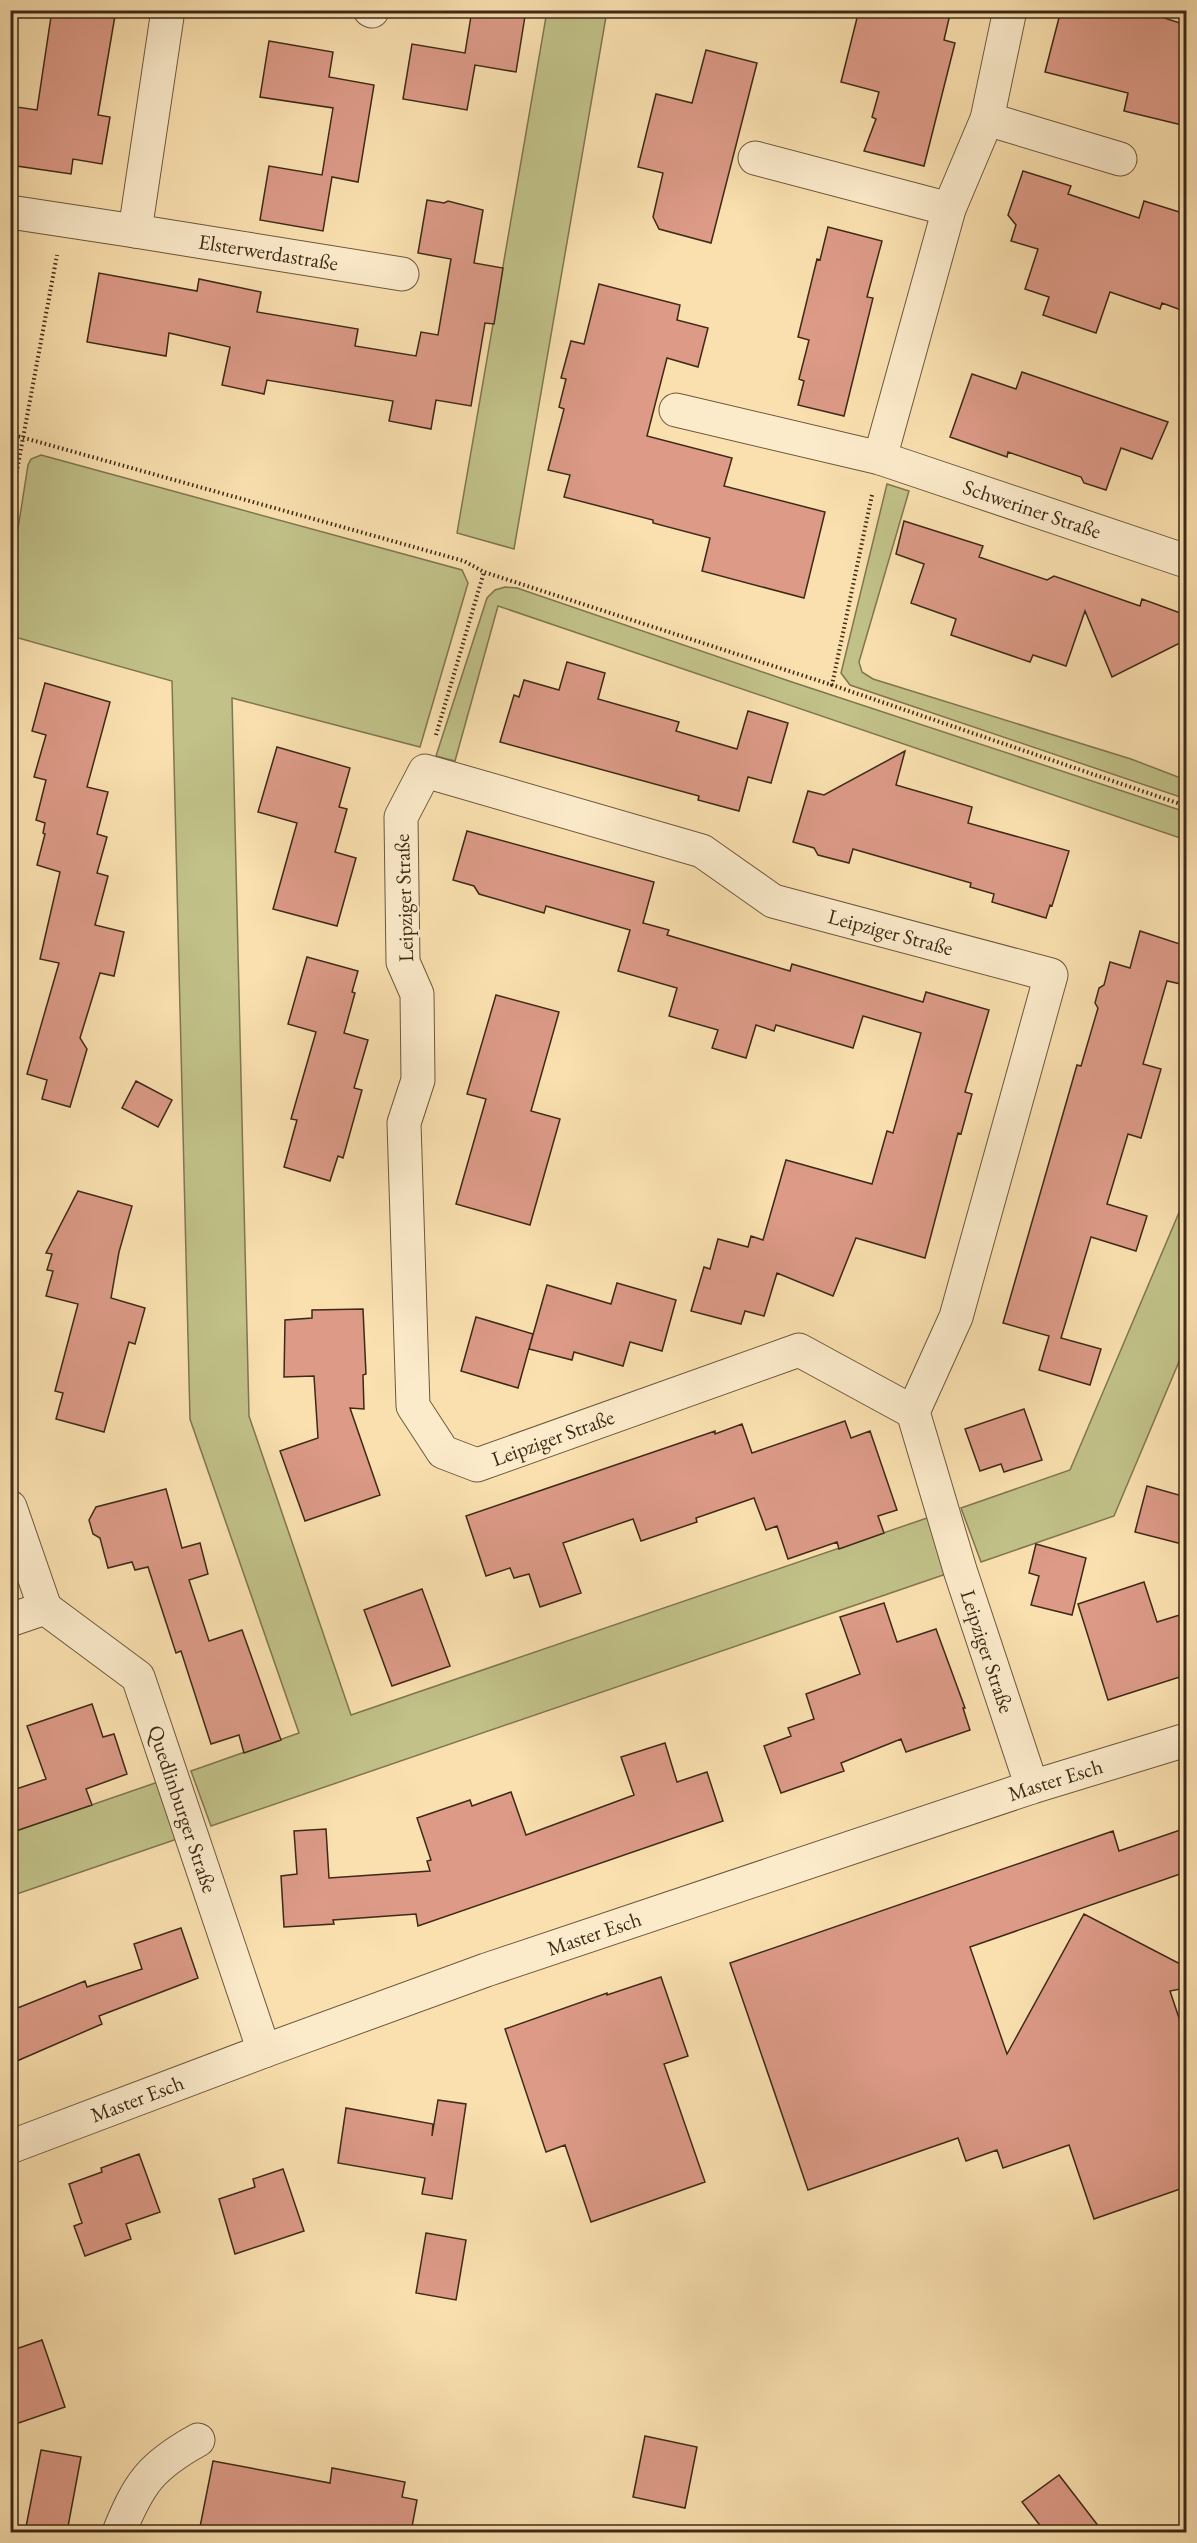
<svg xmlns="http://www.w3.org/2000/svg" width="1197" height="2543" font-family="'EB Garamond',serif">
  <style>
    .green { fill: #c1c188; stroke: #7f7650; stroke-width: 1.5 }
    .building { fill: #dc9a87; stroke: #3d2a18; stroke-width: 1.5 }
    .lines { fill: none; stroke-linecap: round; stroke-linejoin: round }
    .minor-casing { stroke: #6c583e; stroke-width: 35 }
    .path { stroke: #3d2a18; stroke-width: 4; stroke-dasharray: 1.5 3; stroke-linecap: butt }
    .minor { stroke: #fcebcb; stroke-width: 33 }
    .labels { text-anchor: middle; stroke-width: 4.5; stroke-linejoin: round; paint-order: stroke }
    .street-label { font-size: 21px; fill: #3d2a18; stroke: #fcebcb }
  </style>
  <rect width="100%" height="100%" fill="#fae0af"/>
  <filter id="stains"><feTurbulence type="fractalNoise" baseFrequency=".00333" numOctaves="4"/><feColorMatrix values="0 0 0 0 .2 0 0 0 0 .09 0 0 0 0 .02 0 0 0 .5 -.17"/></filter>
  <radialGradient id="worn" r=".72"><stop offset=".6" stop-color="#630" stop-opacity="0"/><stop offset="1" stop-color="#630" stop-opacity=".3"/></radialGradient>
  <!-- green -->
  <path class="green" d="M 547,11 L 607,11 L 514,549 L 457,533 Z
    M 41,455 L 462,570 L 468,583 L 420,747 L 232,698 L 249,1416 L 351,1715 L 930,1517 L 949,1573 L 211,1826 L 191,1771 L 299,1733 L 190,1419 L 172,681 L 11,636 L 11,573 L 28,465 L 31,459 Z
    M 887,484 L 909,491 L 859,662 L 862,672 L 873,679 L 1131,759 L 1186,780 L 1186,799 L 850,685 L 841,673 Z
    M 505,587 L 517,588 L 789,681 L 1186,812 L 1186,840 L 498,606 L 455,761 L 436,756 L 487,598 L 495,590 Z
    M 1186,1196 L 1186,1345 L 1114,1516 L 981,1562 L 961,1508 L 1070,1470 Z
    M 161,1781 L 180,1838 L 11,1896 L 10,1833 Z"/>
  <!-- building -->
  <path class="building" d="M 52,10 L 116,10 L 98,115 L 110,117 L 102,164 L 73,159 L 71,174 L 10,165 L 10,106 L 37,110 Z
    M 472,10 L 526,10 L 516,72 L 475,65 L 467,110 L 403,99 L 412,44 L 465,53 Z
    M 859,10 L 951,10 L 944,40 L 955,43 L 924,166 L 864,151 L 876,119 L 872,117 L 879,92 L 841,82 Z
    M 1061,10 L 1140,10 L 1186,25 L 1186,126 L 1124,111 L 1128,93 L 1045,72 Z
    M 269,41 L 333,52 L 329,77 L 374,85 L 358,182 L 332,177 L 323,231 L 260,220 L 269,166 L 322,175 L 333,108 L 260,97 Z
    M 706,50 L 757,63 L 711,243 L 659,229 L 653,217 L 663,173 L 638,167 L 656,94 L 692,103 Z
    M 1023,171 L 1071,186 L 1068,194 L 1139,218 L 1144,201 L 1186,214 L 1186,293 L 1181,310 L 1162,303 L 1160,309 L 1110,292 L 1096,333 L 1043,315 L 1049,297 L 1025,289 L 1038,249 L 1011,241 L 1016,225 L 1008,215 Z
    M 427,200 L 444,203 L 448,201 L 483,210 L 474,263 L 503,268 L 494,324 L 485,323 L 471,406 L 436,400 L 431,429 L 389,421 L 393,401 L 267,380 L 264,394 L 222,385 L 230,347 L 169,333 L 166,356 L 87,342 L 99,273 L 197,291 L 199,279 L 261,292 L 257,312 L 358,329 L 355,346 L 416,356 L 421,332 L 438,335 L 451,259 L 418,253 Z
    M 828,227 L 882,241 L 867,297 L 873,298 L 844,416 L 798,405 L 804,381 L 799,379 L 809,340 L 798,337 L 817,259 L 820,260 Z
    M 599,284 L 680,305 L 677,320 L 708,328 L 698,367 L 667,358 L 647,436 L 732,458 L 724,486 L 825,512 L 804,598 L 702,571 L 710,538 L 653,523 L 653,520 L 564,497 L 570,475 L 548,470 L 564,409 L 559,407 L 566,379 L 561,378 L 571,341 L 584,344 Z
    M 1022,372 L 1168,422 L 1152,459 L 1121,448 L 1106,490 L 1084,483 L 1081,477 L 1008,452 L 1007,457 L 950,437 L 972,374 L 1016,389 Z
    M 904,521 L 983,546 L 979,557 L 1047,580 L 1054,576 L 1140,606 L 1142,599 L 1186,615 L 1186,622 L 1180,643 L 1112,677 L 1085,611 L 1066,666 L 1033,655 L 1030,662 L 951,635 L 956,619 L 911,603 L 924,564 L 896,554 Z
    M 567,662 L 605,673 L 598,699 L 679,722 L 676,731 L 737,749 L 748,711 L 788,723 L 771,783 L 748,777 L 739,811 L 698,800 L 699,796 L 500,742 L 514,695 L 519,697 L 524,680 L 559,690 Z
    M 45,683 L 110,702 L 87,787 L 108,792 L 97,834 L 107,837 L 97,873 L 108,876 L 95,925 L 124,932 L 114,976 L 100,973 L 80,1038 L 87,1049 L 70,1107 L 42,1099 L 47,1080 L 27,1074 L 59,963 L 40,959 L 60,872 L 37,865 L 45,834 L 43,833 L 45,823 L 36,820 L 46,780 L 34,777 L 46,735 L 32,731 Z
    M 277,747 L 350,768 L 339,807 L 347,809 L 335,852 L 356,858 L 337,926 L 273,909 L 297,823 L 258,812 Z
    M 905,751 L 896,785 L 972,807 L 968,823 L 1069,851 L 1052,906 L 1050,905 L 1046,918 L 992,902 L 994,894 L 970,887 L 971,883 L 853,849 L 849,863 L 818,855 L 814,848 L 793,842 L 808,791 L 824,795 Z
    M 467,831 L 654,882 L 643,923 L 669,930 L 667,935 L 790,971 L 792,964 L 923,1002 L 926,992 L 989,1010 L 965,1092 L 972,1094 L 961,1134 L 958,1133 L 925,1258 L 856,1238 L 833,1296 L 777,1273 L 764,1316 L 745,1311 L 741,1324 L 691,1311 L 704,1267 L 710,1269 L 718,1239 L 748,1247 L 751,1236 L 763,1240 L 786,1160 L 872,1184 L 887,1131 L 893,1133 L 921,1033 L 863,1016 L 853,1048 L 776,1025 L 774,1031 L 756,1025 L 746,1058 L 712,1048 L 718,1030 L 669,1016 L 677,988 L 618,971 L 630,930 L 546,906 L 544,913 L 479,894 L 474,886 L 453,880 Z
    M 1140,931 L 1186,946 L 1186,965 L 1181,984 L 1167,981 L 1143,1064 L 1161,1069 L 1141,1138 L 1128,1134 L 1107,1204 L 1147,1216 L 1136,1251 L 1091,1237 L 1061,1338 L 1101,1349 L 1090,1385 L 1039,1370 L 1049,1336 L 1003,1323 L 1077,1065 L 1081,1066 L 1098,1008 L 1095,1003 L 1099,988 L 1104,985 L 1110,962 L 1130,968 Z
    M 307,957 L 358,971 L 352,992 L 355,993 L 344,1033 L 368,1040 L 354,1088 L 362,1090 L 343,1158 L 338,1156 L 330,1181 L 284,1167 L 297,1120 L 291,1119 L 316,1032 L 288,1024 Z
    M 496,995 L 559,1012 L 531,1111 L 560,1119 L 530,1225 L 456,1204 L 486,1099 L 467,1094 Z
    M 136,1081 L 172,1100 L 158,1127 L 122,1108 Z
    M 78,1191 L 132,1206 L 119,1252 L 111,1298 L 145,1308 L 135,1344 L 129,1342 L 104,1432 L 56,1419 L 63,1393 L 55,1391 L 78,1304 L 46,1296 L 53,1271 L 47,1270 L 52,1254 L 46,1253 Z
    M 617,1283 L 676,1300 L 662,1351 L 630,1342 L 623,1366 L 574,1352 L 572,1360 L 529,1349 L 547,1285 L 611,1304 Z
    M 363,1309 L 366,1374 L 363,1375 L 364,1409 L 350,1408 L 380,1495 L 305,1521 L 280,1451 L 318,1438 L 314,1376 L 284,1377 L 285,1320 L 312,1318 L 312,1310 Z
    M 476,1317 L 533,1334 L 518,1388 L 461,1371 Z
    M 1024,1409 L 1042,1460 L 1004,1472 L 1001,1464 L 980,1471 L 965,1429 Z
    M 845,1421 L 851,1438 L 870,1431 L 897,1510 L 878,1516 L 884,1533 L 839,1549 L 837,1542 L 788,1559 L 777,1526 L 766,1530 L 754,1498 L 696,1518 L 697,1522 L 641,1541 L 633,1519 L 563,1543 L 581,1593 L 540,1607 L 529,1574 L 514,1578 L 510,1568 L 486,1576 L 466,1516 L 715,1431 L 715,1434 L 742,1424 L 752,1453 Z
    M 1147,1486 L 1186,1497 L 1186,1545 L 1135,1532 Z
    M 166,1489 L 182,1548 L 200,1543 L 208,1574 L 189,1580 L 209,1641 L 242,1630 L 281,1740 L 244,1753 L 239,1735 L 211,1744 L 181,1651 L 176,1653 L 148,1567 L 135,1570 L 132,1562 L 108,1568 L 100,1538 L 93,1534 L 89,1520 L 96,1507 Z
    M 1036,1544 L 1086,1558 L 1072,1615 L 1031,1605 L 1039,1576 L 1029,1573 Z
    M 1144,1582 L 1157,1622 L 1186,1613 L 1186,1675 L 1108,1700 L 1078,1604 Z
    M 422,1589 L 450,1666 L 392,1686 L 364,1610 Z
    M 884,1603 L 897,1642 L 936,1629 L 965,1708 L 963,1708 L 970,1730 L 906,1752 L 901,1739 L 841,1763 L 844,1771 L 781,1793 L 764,1746 L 791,1736 L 788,1728 L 814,1719 L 806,1694 L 860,1674 L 840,1617 Z
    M 92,1704 L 103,1737 L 114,1734 L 127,1774 L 86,1789 L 92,1805 L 10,1833 L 10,1791 L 46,1779 L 27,1726 Z
    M 665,1743 L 677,1782 L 707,1772 L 723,1821 L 418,1926 L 416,1914 L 333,1920 L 334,1924 L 284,1927 L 281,1876 L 297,1874 L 294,1831 L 326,1829 L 329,1878 L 430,1871 L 427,1861 L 431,1860 L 417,1818 L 470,1800 L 472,1806 L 511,1792 L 526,1835 L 634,1795 L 621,1757 Z
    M 1186,1828 L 1186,1872 L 970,1947 L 1007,2054 L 1084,1914 L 1186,1967 L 1186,1988 L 1170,1991 L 1186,2039 L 1186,2187 L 1094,2219 L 1069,2145 L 1003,2168 L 997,2150 L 966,2161 L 958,2138 L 808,2190 L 730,1963 L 1113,1831 L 1119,1851 Z
    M 181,1928 L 198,1978 L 99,2016 L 102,2024 L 10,2064 L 10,2011 L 85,1981 L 87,1987 L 142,1969 L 134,1944 Z
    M 661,1977 L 688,2056 L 664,2064 L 705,2182 L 591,2222 L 565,2145 L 546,2152 L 505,2029 L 607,1993 L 607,1995 Z
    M 438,2100 L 466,2104 L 452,2199 L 422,2194 L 425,2178 L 338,2163 L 346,2108 L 433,2124 L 432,2136 Z
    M 139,2154 L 160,2212 L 126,2224 L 131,2239 L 85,2256 L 74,2226 L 82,2223 L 69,2184 L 102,2172 L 101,2168 Z
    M 283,2169 L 304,2231 L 235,2254 L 219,2199 L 255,2187 L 253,2179 Z
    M 426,2233 L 466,2240 L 456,2300 L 416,2293 Z
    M 42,2340 L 65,2407 L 10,2426 L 10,2351 Z
    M 645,2436 L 697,2447 L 685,2508 L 633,2497 Z
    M 41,2450 L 81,2457 L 67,2532 L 25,2532 Z
    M 213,2461 L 330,2483 L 332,2468 L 405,2482 L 402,2497 L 417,2500 L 411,2532 L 199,2532 Z
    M 1059,2475 L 1103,2532 L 1045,2532 L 1022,2502 Z"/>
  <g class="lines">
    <!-- minor casing -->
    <g class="minor-casing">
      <g id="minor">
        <path d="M 370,10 L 372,11"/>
        <path d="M 987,119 L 1120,159"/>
        <path d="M 755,158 L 949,209"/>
        <path d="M 10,212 L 135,231 L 168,10"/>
        <path id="s1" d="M 135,231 L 402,274"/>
        <path id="s2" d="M 676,410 L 880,458 L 1186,561"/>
        <path d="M 880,458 L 949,209 L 987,119 L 1010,10"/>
        <path id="s3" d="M 913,1412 L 799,1350 L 477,1465 L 443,1452 L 413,1406 L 404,1123 L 418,1080 L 417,994 L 403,962 L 401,817 L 425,771 L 702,851 L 773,901 L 1051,975 L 956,1317 L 913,1412 L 960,1570 L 1032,1787"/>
        <path id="s4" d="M 10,1507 L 45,1608 L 138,1677 L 264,2051"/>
        <path d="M 10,1620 L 45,1608"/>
        <path id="s5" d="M 10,2147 L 264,2051 L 486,1970 L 1032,1787 L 1186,1740"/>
        <path d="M 119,2532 C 139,2483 151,2466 198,2440"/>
      </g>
    </g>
    <!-- path -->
    <path class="path" d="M 10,434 L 464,561 L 484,572 L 832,685
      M 872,495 L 832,685 L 1186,806
      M 10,508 L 57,255
      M 436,735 L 484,572"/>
    <!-- minor -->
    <use href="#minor" class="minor"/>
  </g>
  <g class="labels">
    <!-- street labels -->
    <g class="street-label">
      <text dy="7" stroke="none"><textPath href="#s1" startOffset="135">Elsterwerdastraße</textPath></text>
      <text dy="7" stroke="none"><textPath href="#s2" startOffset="370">Schweriner Straße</textPath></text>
      <text transform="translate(404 898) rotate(-92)" y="7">Leipziger Straße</text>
      <text dy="7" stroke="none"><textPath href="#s3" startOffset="1706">Leipziger Straße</textPath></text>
      <text transform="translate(553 1438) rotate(-20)" y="7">Leipziger Straße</text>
      <text dy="7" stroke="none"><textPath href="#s3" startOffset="2582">Leipziger Straße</textPath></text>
      <text dy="7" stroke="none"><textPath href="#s5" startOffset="1108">Master Esch</textPath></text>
      <text dy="7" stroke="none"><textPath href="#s4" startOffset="362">Quedlinburger Straße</textPath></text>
      <text dy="7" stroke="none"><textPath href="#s5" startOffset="622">Master Esch</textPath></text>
      <text dy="7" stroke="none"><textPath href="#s5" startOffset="136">Master Esch</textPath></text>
    </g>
  </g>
  <!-- margin -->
  <rect width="1197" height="2543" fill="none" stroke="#fae0af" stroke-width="36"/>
  <rect x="12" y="12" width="1173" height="2519" fill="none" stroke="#3d2a18" stroke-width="3"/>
  <rect x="18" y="18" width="1161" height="2507" fill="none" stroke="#3d2a18" stroke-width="1.5"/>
  <rect width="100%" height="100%" filter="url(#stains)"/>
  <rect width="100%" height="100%" fill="url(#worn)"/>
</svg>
